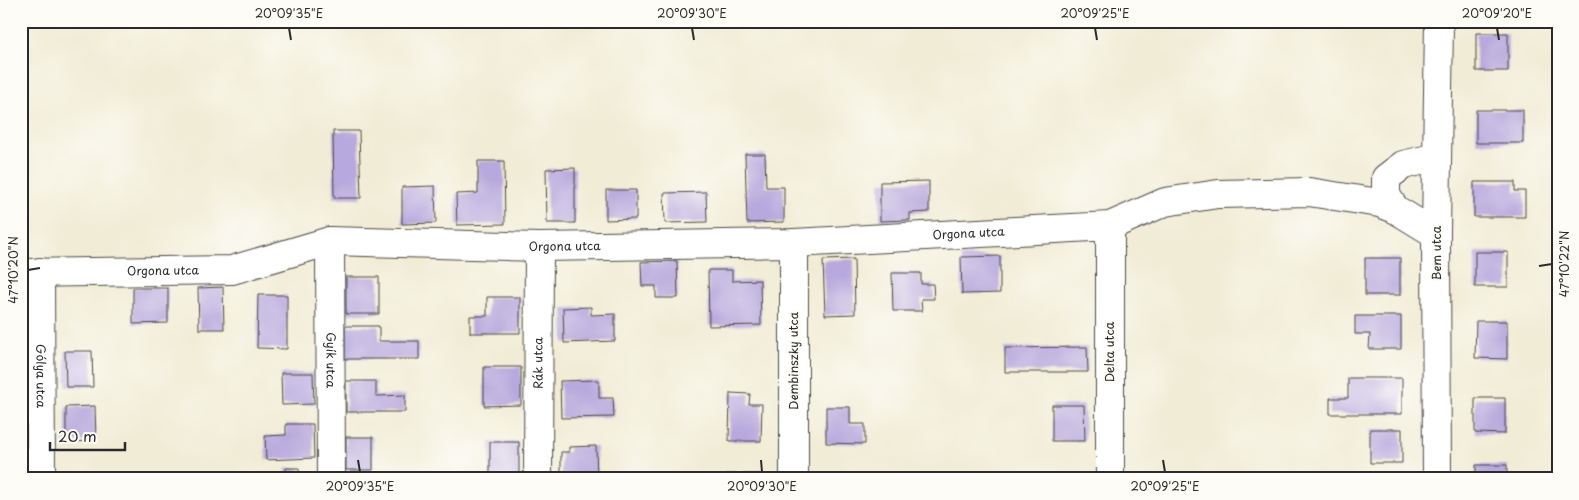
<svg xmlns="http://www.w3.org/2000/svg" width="1579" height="500" font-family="'Playpen Sans',sans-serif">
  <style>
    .building { fill: #b7a9dd }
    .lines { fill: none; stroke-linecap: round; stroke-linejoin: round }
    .minor-casing { stroke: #494844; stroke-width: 30 }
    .minor { stroke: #fff; stroke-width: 28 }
    .ticks { fill: none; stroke: #2b2b2b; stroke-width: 2 }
    .labels { text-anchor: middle; stroke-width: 5; stroke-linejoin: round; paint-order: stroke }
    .street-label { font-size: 12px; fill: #2b2b2b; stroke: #fdfcf7 }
    .neatline { fill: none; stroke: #2b2b2b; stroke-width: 2 }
    .ticks-label { font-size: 12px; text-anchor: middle; fill: #2b2b2b }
  </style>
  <rect width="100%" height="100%" fill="#fdfcf7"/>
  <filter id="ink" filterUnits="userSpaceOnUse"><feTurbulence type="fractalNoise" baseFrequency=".02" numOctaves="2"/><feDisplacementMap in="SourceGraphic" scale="10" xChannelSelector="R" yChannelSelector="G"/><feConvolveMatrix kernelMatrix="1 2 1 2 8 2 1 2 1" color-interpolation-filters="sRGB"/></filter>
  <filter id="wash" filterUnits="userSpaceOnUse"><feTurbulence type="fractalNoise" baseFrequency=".0096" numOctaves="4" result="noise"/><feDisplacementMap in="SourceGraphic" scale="20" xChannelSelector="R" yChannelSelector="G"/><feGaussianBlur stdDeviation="1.12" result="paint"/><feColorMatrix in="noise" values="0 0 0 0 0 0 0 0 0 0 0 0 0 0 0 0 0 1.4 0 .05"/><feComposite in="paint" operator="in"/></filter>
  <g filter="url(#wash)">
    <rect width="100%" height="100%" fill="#f1ecd5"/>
    <g id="blocks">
      <!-- building -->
      <path class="building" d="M 1476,33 L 1508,33 L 1508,71 L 1476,71 Z
        M 1476,110 L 1523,110 L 1523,143 L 1476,143 Z
        M 333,131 L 359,131 L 361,198 L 334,198 Z
        M 745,154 L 765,154 L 766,187 L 784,187 L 784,222 L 747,223 Z
        M 478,161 L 504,161 L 505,224 L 457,225 L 456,194 L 478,193 Z
        M 575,168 L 575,223 L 547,223 L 546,169 Z
        M 929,181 L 929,212 L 910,213 L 910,220 L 880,221 L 880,182 Z
        M 1474,182 L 1515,182 L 1515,191 L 1525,191 L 1525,217 L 1474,217 Z
        M 435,186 L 436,223 L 402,224 L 402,187 Z
        M 606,190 L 636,190 L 636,219 L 606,220 Z
        M 706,192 L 707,222 L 665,223 L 664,193 Z
        M 1475,252 L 1508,252 L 1508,287 L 1475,287 Z
        M 1000,256 L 1000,293 L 962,294 L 961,257 Z
        M 1365,258 L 1400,258 L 1400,295 L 1365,295 Z
        M 854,259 L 855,314 L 825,315 L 823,260 Z
        M 677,261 L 678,298 L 656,298 L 656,286 L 642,286 L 641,262 Z
        M 708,270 L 732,270 L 732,281 L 760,280 L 761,325 L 709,326 Z
        M 892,273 L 921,273 L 921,284 L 933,284 L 934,299 L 921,299 L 922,311 L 893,311 Z
        M 346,277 L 379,277 L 379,314 L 346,314 Z
        M 223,287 L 224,329 L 199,329 L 198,288 Z
        M 133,288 L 168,288 L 168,323 L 133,324 Z
        M 258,295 L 287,295 L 287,349 L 257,348 Z
        M 487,297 L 520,297 L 520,333 L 470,333 L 470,316 L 487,316 Z
        M 591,307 L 591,315 L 615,314 L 615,341 L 564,343 L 563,308 Z
        M 1355,316 L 1401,316 L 1401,349 L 1369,349 L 1370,334 L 1355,334 Z
        M 1476,321 L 1507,321 L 1507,359 L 1475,358 Z
        M 345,326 L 379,326 L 379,341 L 419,341 L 419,359 L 345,359 Z
        M 1087,347 L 1088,372 L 1005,372 L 1005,348 Z
        M 65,351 L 92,351 L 93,387 L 66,387 Z
        M 484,367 L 521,367 L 521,405 L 484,406 Z
        M 281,373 L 313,373 L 314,404 L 282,405 Z
        M 1348,378 L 1402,378 L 1402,414 L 1330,414 L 1330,398 L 1348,398 Z
        M 599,380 L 599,398 L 613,398 L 614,417 L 561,418 L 560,381 Z
        M 346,381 L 376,381 L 376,396 L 405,395 L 405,412 L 346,412 Z
        M 730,393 L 750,394 L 749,404 L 762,404 L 761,441 L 729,441 Z
        M 1475,398 L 1505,398 L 1505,434 L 1475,433 Z
        M 1052,405 L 1084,405 L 1085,441 L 1052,441 Z
        M 95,406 L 96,441 L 66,442 L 66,407 Z
        M 826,407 L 850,407 L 850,424 L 865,424 L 865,444 L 826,443 Z
        M 286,424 L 313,424 L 314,458 L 266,460 L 265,436 L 286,435 Z
        M 1370,429 L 1402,429 L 1402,463 L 1370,463 Z
        M 21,436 L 23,436 L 24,463 L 21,463 Z
        M 346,437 L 373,437 L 373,470 L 346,470 Z
        M 490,442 L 519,442 L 519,476 L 490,476 Z
        M 596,446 L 597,479 L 561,479 L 561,452 L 569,452 L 569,447 Z
        M 1476,465 L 1507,465 L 1507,479 L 1476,479 Z
        M 286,468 L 299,468 L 299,479 L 286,479 Z
        M 727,474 L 760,474 L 760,479 L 727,479 Z
        M 64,475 L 104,475 L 104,479 L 64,479 Z
        M 1053,475 L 1086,475 L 1086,479 L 1053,479 Z"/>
    </g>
  </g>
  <g filter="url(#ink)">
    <use href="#blocks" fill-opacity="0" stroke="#494844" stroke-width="1"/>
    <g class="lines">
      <!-- minor casing -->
      <g class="minor-casing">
        <g id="minor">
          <path d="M 1436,234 L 1395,209 L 1386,195 L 1386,178 L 1403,165 L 1437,157"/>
          <path id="s1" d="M 330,241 L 331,479"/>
          <path d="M 794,243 L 794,479"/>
          <path id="s2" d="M 40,272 L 41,479"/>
          <path id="s3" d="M 21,273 L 232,270 L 330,241 L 539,247 L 794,243 L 1110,226 L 1165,202 L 1218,194 L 1309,192 L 1379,203 L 1395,209"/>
          <path id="s4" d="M 538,479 L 539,247"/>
          <path d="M 1110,479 L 1110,226"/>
          <path d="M 1437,479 L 1436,234 L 1439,21"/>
        </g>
      </g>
      <!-- minor -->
      <use href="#minor" class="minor"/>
    </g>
  </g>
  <!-- ticks -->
  <path class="ticks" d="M 289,28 L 291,40M 692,28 L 694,40M 1095,28 L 1097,40M 1497,28 L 1499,40M 1539,266 L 1552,264M 28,270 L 40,268M 358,460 L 360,472M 761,460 L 762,472M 1163,460 L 1165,472"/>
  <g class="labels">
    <!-- street labels -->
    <g class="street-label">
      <text dy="4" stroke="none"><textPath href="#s3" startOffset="952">Orgona utca</textPath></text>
      <text dy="4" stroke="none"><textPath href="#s3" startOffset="548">Orgona utca</textPath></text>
      <text transform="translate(1437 253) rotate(-90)" y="4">Bem utca</text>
      <text dy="4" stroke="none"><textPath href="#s3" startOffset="142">Orgona utca</textPath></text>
      <text transform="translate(1110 352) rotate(-90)" y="4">Delta utca</text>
      <text dy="4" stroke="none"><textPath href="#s1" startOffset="119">Gyík utca</textPath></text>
      <text transform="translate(794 361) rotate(-90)" y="4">Dembinszky utca</text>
      <text dy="4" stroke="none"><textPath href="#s4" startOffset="116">Rák utca</textPath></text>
      <text dy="4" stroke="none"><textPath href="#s2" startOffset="104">Gólya utca</textPath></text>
    </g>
  </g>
  <!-- margin -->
  <rect width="1579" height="500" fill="none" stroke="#fdfcf7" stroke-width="55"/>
  <!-- scale -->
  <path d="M50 442v8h75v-8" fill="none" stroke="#2b2b2b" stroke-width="2.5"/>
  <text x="58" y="442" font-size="15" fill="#2b2b2b" stroke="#fdfcf7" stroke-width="4" paint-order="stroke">20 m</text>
  <rect x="28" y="28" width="1524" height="444" class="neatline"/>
  <g class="ticks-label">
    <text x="289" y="18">20°09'35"E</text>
    <text x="692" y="18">20°09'30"E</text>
    <text x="1095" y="18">20°09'25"E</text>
    <text x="1497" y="18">20°09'20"E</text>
    <text transform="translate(1565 264) rotate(-90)" y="4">47°10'22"N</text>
    <text transform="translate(14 270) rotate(-90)" y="4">47°10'20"N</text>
    <text x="360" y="491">20°09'35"E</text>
    <text x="762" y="491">20°09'30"E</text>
    <text x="1165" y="491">20°09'25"E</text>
  </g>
</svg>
